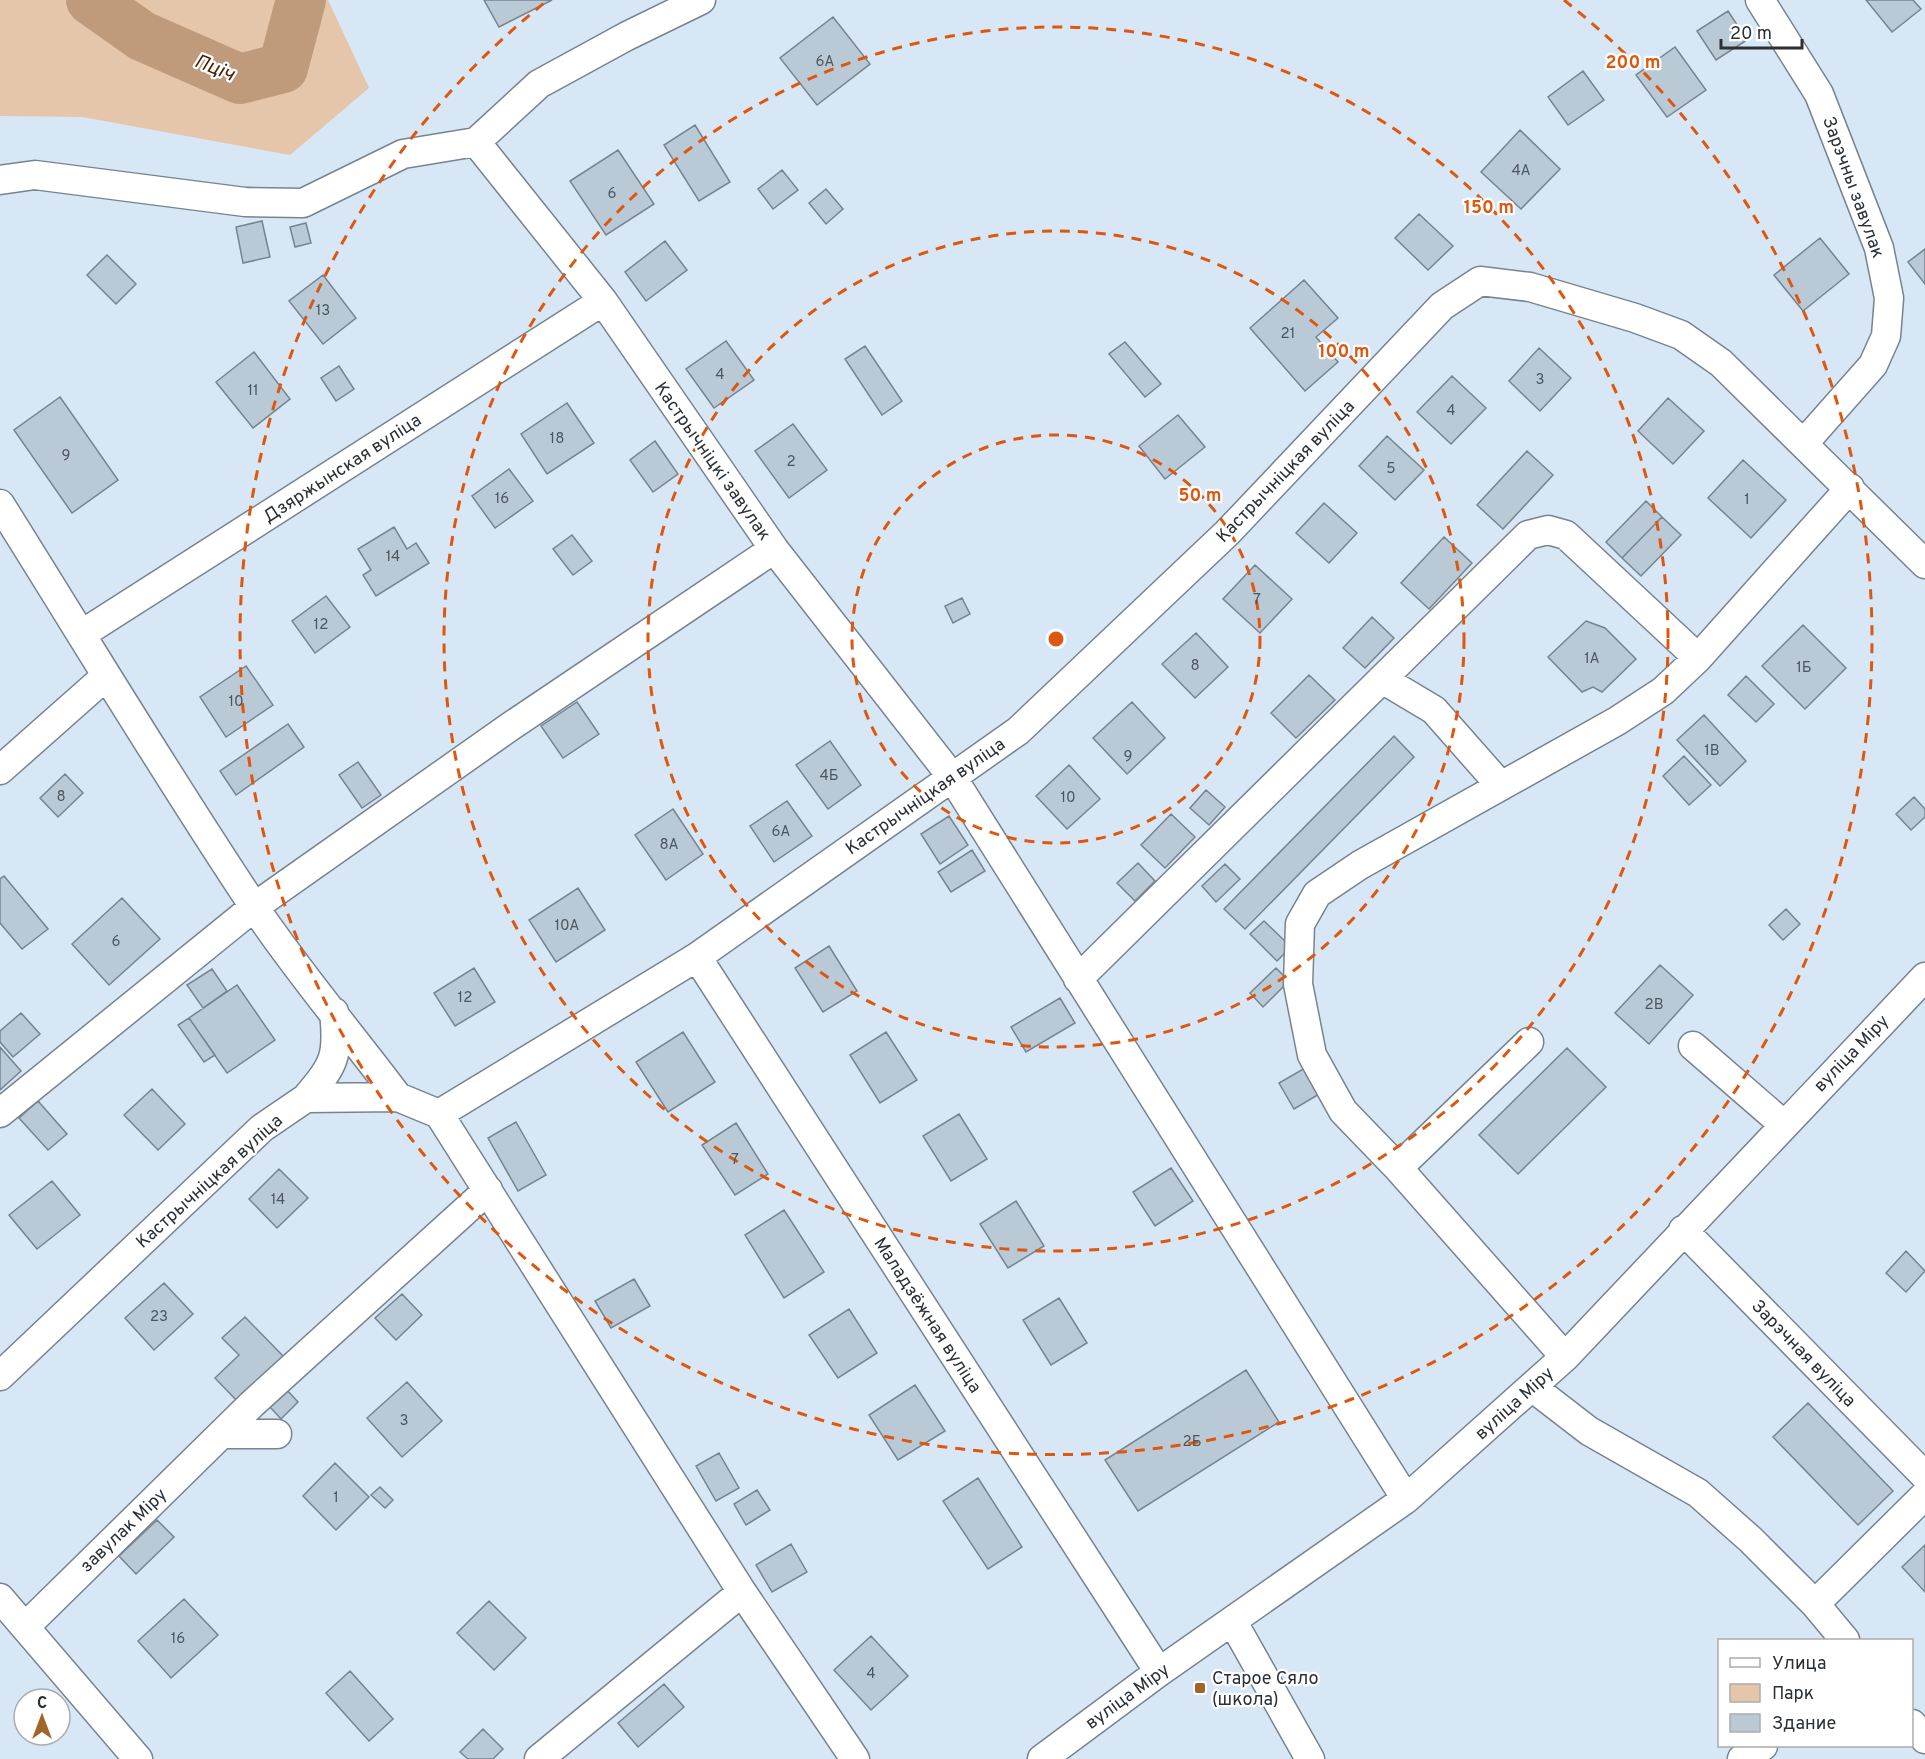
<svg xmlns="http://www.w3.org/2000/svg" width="1925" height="1759" font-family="Overpass,sans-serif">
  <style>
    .green { fill: #e5c6ab }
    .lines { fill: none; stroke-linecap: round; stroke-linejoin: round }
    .river { stroke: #bf9b7c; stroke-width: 50 }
    .building { fill: #bac9d6; stroke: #768490; stroke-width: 1.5 }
    .minor-casing { stroke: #768490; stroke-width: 31 }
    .minor { stroke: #fff; stroke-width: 28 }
    .ring { fill: none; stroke: #de570e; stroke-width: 3; stroke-dasharray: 10 8 }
    .poi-dot { fill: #a16527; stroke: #fff; stroke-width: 2 }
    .labels { text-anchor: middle; stroke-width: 4.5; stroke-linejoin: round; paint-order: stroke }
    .number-label { font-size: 15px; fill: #4e565d }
    .street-label { font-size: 18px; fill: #2a3035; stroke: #fff }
    .poi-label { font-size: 18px; fill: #2a3035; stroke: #fff; text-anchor: start }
    .water-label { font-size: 20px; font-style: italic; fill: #472400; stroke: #fff }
    .centre { fill: #de570e; stroke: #fff; stroke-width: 3 }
    .ring-label { font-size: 18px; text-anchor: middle; font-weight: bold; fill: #de570e; stroke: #fff; stroke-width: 4.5; stroke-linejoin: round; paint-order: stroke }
  </style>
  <rect width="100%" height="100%" fill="#d8e7f5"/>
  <!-- green -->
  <path class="green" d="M 0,0 L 328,0 L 369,88 L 290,155 L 82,117 L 0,116 Z"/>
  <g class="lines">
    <!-- river -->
    <path class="river" d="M 91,0 L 142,36 L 240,79 L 283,68 L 301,0"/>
  </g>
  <!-- building -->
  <path class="building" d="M 484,0 L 552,0 L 499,27 Z
    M 1866,0 L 1913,0 L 1921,9 L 1892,32 Z
    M 1728,11 L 1747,40 L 1716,60 L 1697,31 Z
    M 833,17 L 870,64 L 817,105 L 780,58 Z
    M 1675,47 L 1706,90 L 1667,117 L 1636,75 Z
    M 1583,71 L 1604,100 L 1568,125 L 1548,97 Z
    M 695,125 L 730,182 L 699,201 L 664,145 Z
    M 1520,130 L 1560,169 L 1521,209 L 1481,172 Z
    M 618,150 L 654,204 L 606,235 L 570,181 Z
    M 782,170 L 798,190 L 773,209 L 758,189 Z
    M 826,189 L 843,209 L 826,224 L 809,203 Z
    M 1419,214 L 1453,246 L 1428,270 L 1395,238 Z
    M 262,221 L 270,257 L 243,263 L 236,227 Z
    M 306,223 L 311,243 L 295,247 L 290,227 Z
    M 1820,238 L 1849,274 L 1803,311 L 1774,275 Z
    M 665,241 L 687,270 L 646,301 L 625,272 Z
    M 1925,249 L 1925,284 L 1908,262 Z
    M 107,255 L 136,284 L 116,304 L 87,275 Z
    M 323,275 L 356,318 L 323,344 L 289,301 Z
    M 1304,280 L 1338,318 L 1316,337 L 1338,362 L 1305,391 L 1250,328 Z
    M 726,341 L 754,380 L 714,408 L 686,369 Z
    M 1125,342 L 1161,384 L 1145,397 L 1109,354 Z
    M 865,346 L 902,401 L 882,415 L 845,359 Z
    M 1539,348 L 1571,378 L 1540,411 L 1509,381 Z
    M 254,352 L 290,399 L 253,428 L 216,382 Z
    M 339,366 L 354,389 L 336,401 L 321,378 Z
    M 1452,376 L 1486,408 L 1451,444 L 1417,412 Z
    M 60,397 L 118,480 L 72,513 L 14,430 Z
    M 1668,398 L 1704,431 L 1673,464 L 1638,431 Z
    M 567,403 L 594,443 L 547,474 L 521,434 Z
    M 1178,415 L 1205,447 L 1165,479 L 1139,446 Z
    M 793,424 L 827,470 L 789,498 L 755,451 Z
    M 1387,436 L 1424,470 L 1395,500 L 1359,466 Z
    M 655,441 L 678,474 L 653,492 L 630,460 Z
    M 1527,451 L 1553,475 L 1503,529 L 1477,505 Z
    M 1743,460 L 1786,500 L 1751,538 L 1708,498 Z
    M 509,469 L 533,501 L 495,528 L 472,496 Z
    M 1646,501 L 1662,517 L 1622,558 L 1606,542 Z
    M 1324,503 L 1357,533 L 1329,563 L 1296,533 Z
    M 1662,517 L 1681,535 L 1641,576 L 1622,558 Z
    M 394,527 L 407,549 L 416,543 L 429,563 L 376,596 L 363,575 L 371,570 L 358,549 Z
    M 572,535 L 592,561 L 573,575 L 553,549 Z
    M 1444,537 L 1472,563 L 1429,609 L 1401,583 Z
    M 1255,565 L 1292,599 L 1260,633 L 1223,599 Z
    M 326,596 L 350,627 L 315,653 L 292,621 Z
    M 962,598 L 970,614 L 953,623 L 945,606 Z
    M 1372,617 L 1394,638 L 1365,668 L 1343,648 Z
    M 1586,621 L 1605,628 L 1636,659 L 1602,692 L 1593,687 L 1582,692 L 1548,657 Z
    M 1803,625 L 1846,668 L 1805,709 L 1762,666 Z
    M 1196,633 L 1228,667 L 1195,698 L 1162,664 Z
    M 246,666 L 273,705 L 226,737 L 200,697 Z
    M 1309,675 L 1335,700 L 1296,738 L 1271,713 Z
    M 1746,676 L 1774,704 L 1756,722 L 1728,695 Z
    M 577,702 L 599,734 L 563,758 L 541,726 Z
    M 1132,702 L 1165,738 L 1127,774 L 1093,738 Z
    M 1704,715 L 1746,761 L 1720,786 L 1677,740 Z
    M 288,724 L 304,747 L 236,795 L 220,771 Z
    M 1394,736 L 1414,757 L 1245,929 L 1224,909 Z
    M 830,741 L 861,785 L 828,809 L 796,765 Z
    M 1684,756 L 1711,785 L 1689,805 L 1663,776 Z
    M 358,762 L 381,795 L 362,808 L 339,775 Z
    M 1069,765 L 1100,799 L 1067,829 L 1036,796 Z
    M 65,774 L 83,793 L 58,817 L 40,798 Z
    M 1206,790 L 1225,807 L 1209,825 L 1190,808 Z
    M 1914,797 L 1925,809 L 1925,817 L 1911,830 L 1896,814 Z
    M 787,801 L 812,836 L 774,862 L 750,826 Z
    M 673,809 L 703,854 L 666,880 L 635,835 Z
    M 1171,814 L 1195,837 L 1165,868 L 1141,845 Z
    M 949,816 L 968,845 L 940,864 L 921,834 Z
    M 972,850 L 985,871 L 951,892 L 938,872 Z
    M 1138,863 L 1155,881 L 1135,901 L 1117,883 Z
    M 1225,864 L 1240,879 L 1216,902 L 1202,886 Z
    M 4,876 L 48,929 L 22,949 L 0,923 L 0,879 Z
    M 578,888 L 605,930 L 556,962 L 529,920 Z
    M 122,898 L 160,939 L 109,985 L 72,944 Z
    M 1786,909 L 1800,924 L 1783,940 L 1769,925 Z
    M 1264,921 L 1291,947 L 1277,961 L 1250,934 Z
    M 829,946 L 857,991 L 823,1012 L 795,968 Z
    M 1660,965 L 1693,995 L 1649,1044 L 1615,1013 Z
    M 474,968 L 495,1002 L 455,1026 L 434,993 Z
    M 1276,968 L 1289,981 L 1263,1007 L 1250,993 Z
    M 212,969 L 227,991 L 203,1008 L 187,985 Z
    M 237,985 L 275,1040 L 227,1073 L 189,1018 Z
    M 1060,998 L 1075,1023 L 1026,1052 L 1011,1027 Z
    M 21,1013 L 40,1034 L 13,1057 L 0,1042 L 0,1031 Z
    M 189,1018 L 215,1055 L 204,1062 L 178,1025 Z
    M 683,1032 L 715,1082 L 668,1112 L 636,1062 Z
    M 886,1032 L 917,1080 L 880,1103 L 850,1055 Z
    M 0,1047 L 21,1071 L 0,1090 Z
    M 1567,1048 L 1606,1087 L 1518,1174 L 1479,1135 Z
    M 1305,1068 L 1321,1093 L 1294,1109 L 1279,1083 Z
    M 152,1089 L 185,1124 L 158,1150 L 124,1115 Z
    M 38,1101 L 67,1134 L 48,1150 L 19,1118 Z
    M 959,1114 L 987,1159 L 951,1181 L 923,1136 Z
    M 516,1122 L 546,1175 L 518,1191 L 488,1138 Z
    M 736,1123 L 768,1174 L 735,1195 L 702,1145 Z
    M 1171,1168 L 1193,1201 L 1155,1226 L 1133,1192 Z
    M 279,1169 L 308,1198 L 277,1228 L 249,1199 Z
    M 52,1181 L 80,1215 L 37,1249 L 9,1215 Z
    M 1016,1201 L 1044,1246 L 1008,1268 L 980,1224 Z
    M 784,1210 L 824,1272 L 784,1298 L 745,1235 Z
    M 1906,1251 L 1925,1271 L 1906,1292 L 1886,1273 Z
    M 634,1279 L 650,1306 L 611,1328 L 595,1301 Z
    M 164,1283 L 193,1314 L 154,1350 L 125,1318 Z
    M 402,1294 L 422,1315 L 396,1340 L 375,1318 Z
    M 1059,1298 L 1087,1343 L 1051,1365 L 1023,1320 Z
    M 849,1309 L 877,1353 L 838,1378 L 809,1335 Z
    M 245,1317 L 285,1358 L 238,1402 L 215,1378 L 239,1355 L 222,1338 Z
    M 1246,1370 L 1279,1422 L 1138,1511 L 1105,1460 Z
    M 407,1382 L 442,1421 L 402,1457 L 367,1418 Z
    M 915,1385 L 945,1431 L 898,1460 L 869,1415 Z
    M 287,1390 L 298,1402 L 281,1419 L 270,1407 Z
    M 1808,1403 L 1893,1491 L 1858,1525 L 1773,1437 Z
    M 719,1453 L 739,1488 L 716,1501 L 696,1466 Z
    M 335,1463 L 369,1497 L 336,1530 L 303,1496 Z
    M 978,1478 L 1022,1547 L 988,1569 L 943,1501 Z
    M 380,1487 L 393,1500 L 385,1508 L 371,1495 Z
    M 757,1490 L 770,1510 L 746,1525 L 734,1504 Z
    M 157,1520 L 174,1537 L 136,1574 L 119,1556 Z
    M 791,1544 L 807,1572 L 772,1592 L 756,1565 Z
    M 1925,1545 L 1925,1592 L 1902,1567 Z
    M 184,1599 L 218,1635 L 171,1678 L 138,1641 Z
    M 489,1601 L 526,1638 L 494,1670 L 457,1633 Z
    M 871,1636 L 908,1676 L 871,1710 L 834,1670 Z
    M 350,1671 L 393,1719 L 369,1741 L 326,1693 Z
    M 664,1684 L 684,1707 L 638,1747 L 618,1723 Z
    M 483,1729 L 503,1749 L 493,1759 L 468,1759 L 460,1752 Z"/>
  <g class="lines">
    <!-- minor casing -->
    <g class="minor-casing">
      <path id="minor" d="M 1760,0 L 1819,94 L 1879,248 L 1889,298 L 1886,336 L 1873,365 L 1804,443
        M 476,142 L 603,301 L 774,549 L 952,777 L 1406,1499
        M 476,142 L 539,84 L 627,36 L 701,0
        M 0,180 L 35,175 L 245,202 L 303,203 L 403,154 L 476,142
        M 0,504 C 84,638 165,773 253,905 C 297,971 350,1033 398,1097
        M 82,634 L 603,301
        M 1382,679 L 1434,710 L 1501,786
        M 0,770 L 105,677
        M 697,957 L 1159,1672
        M 1078,979 L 1528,535 L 1548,530 L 1566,535 L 1698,658
        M 1693,1046 L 1783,1124
        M 306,1098 C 334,1065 339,1057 334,1012
        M 0,1113 L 254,907 L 511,726 L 774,549
        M 439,1114 L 697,957 L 1018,731 L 1227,533 L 1442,306 L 1480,281 L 1530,287 L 1635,318 L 1681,335 L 1721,363 L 1925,564
        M 439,1114 L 742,1592 L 855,1759
        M 1398,1168 L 1529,1042
        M 1683,1230 L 1925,1476
        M 1565,1357 L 1398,1168 L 1343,1111 L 1312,1055 L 1298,984 L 1300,924 L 1317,894 L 1360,865 L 1617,721 L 1663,691 L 1698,658 L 1850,488
        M 0,1376 L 262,1128 L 306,1098 L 398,1097 L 439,1114
        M 1532,1387 L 1589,1431 L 1698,1493 L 1751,1540 L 1815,1604 L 1845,1640
        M 222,1434 L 277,1434
        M 0,1598 L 138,1759
        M 1815,1604 L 1925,1495
        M 1233,1622 L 1310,1759
        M 25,1627 L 252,1404 L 488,1190
        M 1912,1724 L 1925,1739
        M 539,1759 L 742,1592
        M 1042,1759 L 1159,1672 L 1406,1499 L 1565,1357 L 1925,977
        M 1742,1759 L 1763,1746"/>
    </g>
    <!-- minor -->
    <use href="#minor" class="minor"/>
  </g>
  <!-- distance rings -->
  <g class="ring">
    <circle cx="1056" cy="639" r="204"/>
    <circle cx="1056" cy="639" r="408"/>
    <circle cx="1056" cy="639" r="612"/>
    <path d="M1564 0A816 816 0 1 1 548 0"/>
  </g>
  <!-- markers -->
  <rect class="poi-dot" x="1194" y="1682" width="12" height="12" rx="3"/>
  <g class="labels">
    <!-- number labels -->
    <g class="number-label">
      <text x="825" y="66">6А</text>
      <text x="1521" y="175">4А</text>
      <text x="612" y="198">6</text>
      <text x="323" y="315">13</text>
      <text x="1288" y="338">21</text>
      <text x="720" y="379">4</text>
      <text x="1540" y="384">3</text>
      <text x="253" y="395">11</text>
      <text x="1451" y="415">4</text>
      <text x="557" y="443">18</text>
      <text x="66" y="460">9</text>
      <text x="791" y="466">2</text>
      <text x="1391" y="473">5</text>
      <text x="502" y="503">16</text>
      <text x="1747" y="504">1</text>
      <text x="393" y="561">14</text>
      <text x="1257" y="604">7</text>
      <text x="321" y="629">12</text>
      <text x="1592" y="663">1А</text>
      <text x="1195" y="670">8</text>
      <text x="1804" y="672">1Б</text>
      <text x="236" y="706">10</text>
      <text x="1712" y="755">1В</text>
      <text x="1128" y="761">9</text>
      <text x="829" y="780">4Б</text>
      <text x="61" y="801">8</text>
      <text x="1068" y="802">10</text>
      <text x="781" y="836">6А</text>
      <text x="669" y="849">8А</text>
      <text x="567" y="930">10А</text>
      <text x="116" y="946">6</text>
      <text x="465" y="1002">12</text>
      <text x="1654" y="1009">2В</text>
      <text x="735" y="1164">7</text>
      <text x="278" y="1204">14</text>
      <text x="159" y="1321">23</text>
      <text x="404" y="1425">3</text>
      <text x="1192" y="1446">2Б</text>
      <text x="336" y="1502">1</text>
      <text x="178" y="1643">16</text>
      <text x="871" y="1678">4</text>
    </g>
    <!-- street labels -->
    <g class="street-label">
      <text transform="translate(1854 187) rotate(70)" y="6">Зарэчны завулак</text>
      <text transform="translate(713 461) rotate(55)" y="6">Кастрычніцкі завулак</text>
      <text transform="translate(342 468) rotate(-33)" y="6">Дзяржынская вуліца</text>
      <text transform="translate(1285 471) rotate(-46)" y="6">Кастрычніцкая вуліца</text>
      <text transform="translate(925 796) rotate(-35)" y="6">Кастрычніцкая вуліца</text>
      <text transform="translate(1851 1053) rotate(-46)" y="6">вуліца Міру</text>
      <text transform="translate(209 1181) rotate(-42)" y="6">Кастрычніцкая вуліца</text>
      <text transform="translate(928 1315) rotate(57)" y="6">Маладзёжная вуліца</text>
      <text transform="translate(1804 1353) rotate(46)" y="6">Зарэчная вуліца</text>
      <text transform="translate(1514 1403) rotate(-42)" y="6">вуліца Міру</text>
      <text transform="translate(123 1530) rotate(-44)" y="6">завулак Міру</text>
      <text transform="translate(1127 1696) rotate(-36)" y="6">вуліца Міру</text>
    </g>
    <!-- poi labels -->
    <g class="poi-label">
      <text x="1212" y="1684">Старое Сяло<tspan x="1212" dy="21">(школа)</tspan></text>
    </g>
    <!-- water labels -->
    <g class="water-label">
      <text transform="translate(215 67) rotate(22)" y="7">Пціч</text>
    </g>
  </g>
  <circle cx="1056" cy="639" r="9" class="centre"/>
  <g class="ring-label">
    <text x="1633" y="68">200 m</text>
    <text x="1489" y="213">150 m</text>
    <text x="1344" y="357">100 m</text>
    <text x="1200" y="501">50 m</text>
  </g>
  <!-- legend -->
  <rect x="1718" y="1639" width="195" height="108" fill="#ffffff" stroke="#aaacae" stroke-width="1.5"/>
  <rect x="1730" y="1658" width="30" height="9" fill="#ffffff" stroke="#aaacae" stroke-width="1.5"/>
  <text x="1772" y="1669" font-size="18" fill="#2a3035">Улица</text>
  <rect x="1730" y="1684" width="30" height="18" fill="#e5c6ab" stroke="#aaacae" stroke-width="1.5"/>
  <text x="1772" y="1699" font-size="18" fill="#2a3035">Парк</text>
  <rect x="1730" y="1714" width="30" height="18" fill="#bac9d6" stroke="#aaacae" stroke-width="1.5"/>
  <text x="1772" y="1729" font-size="18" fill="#2a3035">Здание</text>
  <!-- north arrow -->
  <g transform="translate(42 1717)"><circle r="28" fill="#ffffff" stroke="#aaacae" stroke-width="1.5"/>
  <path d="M0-4.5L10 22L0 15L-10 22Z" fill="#a16527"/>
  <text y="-9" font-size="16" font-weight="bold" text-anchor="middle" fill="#2a3035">С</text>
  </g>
  <!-- scale -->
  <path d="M1721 39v9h81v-9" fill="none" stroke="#2a3035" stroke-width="3"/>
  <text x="1730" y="39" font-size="18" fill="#2a3035" stroke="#ffffff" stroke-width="4.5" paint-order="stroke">20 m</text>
</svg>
